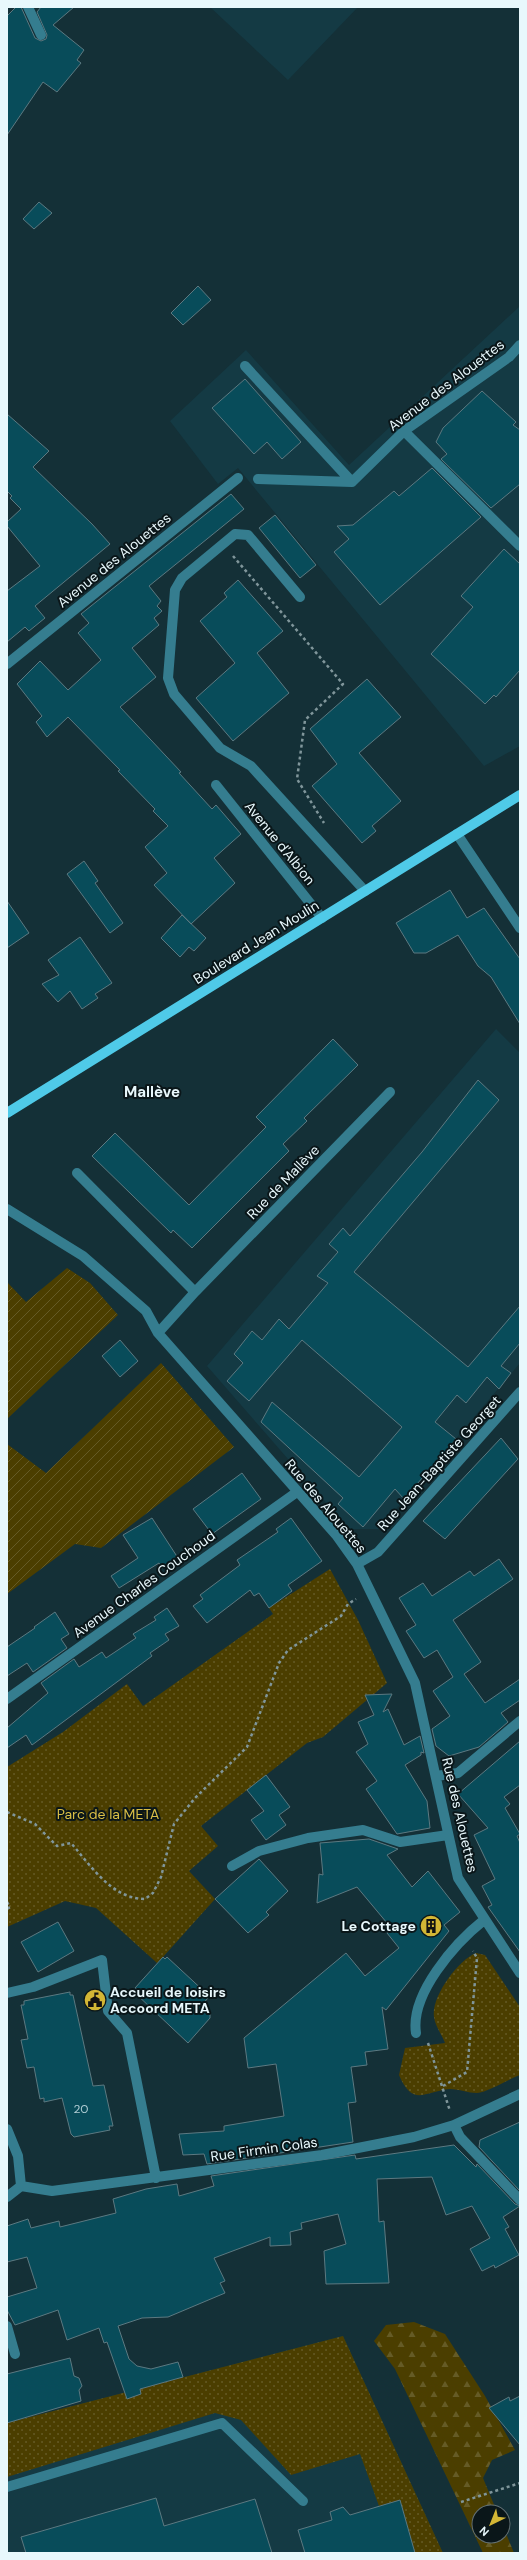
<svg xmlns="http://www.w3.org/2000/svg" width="527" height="2560" font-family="'DM Sans',sans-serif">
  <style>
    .built { fill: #143a44 }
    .grass { fill: url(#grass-dots) }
    .forest { fill: url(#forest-firs) }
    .garden { fill: url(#garden-furrows) }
    .building { fill: #084c5a; stroke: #5c7981 }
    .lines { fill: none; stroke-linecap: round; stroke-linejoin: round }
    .path { stroke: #80969b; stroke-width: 2.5; stroke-dasharray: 3 3; stroke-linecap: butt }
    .minor { stroke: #357d8f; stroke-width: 10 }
    .major { stroke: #4fcae8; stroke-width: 10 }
    .labels { text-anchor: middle; stroke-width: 4; stroke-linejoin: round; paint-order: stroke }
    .number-label { font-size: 12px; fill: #b0cdd4 }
    .street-label { font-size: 14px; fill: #e8f8fc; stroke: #0a1619 }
    .park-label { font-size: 14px; fill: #d9be46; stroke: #0a1619 }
    .poi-label { font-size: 14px; font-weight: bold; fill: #e8f8fc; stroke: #0a1619; text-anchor: end }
    .neighbourhood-label { font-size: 15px; font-weight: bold; fill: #e8f8fc; stroke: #0a1619 }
  </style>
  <defs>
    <pattern id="grass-dots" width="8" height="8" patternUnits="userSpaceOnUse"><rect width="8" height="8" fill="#4b3e00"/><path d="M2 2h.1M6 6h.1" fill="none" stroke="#655b26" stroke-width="1.8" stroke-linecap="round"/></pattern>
    <pattern id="forest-firs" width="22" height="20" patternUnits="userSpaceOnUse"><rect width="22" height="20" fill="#4b3e00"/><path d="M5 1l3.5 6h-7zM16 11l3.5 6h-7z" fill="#655b26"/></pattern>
    <pattern id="garden-furrows" width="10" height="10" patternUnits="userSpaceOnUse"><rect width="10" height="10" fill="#4b3e00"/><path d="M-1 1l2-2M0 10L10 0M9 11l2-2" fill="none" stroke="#655b26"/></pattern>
  </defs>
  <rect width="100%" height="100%" fill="#143037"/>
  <!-- built -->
  <path class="built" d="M 210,7 L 358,7 L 288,80 Z
    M 520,306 L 520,746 L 484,766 L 238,468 L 218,484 L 170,421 L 246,350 L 349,465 Z
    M 496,1029 L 520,1053 L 520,1363 L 379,1529 L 349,1529 L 207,1366 Z
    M 343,2336 L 443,2553 L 7,2553 L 7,2423 Z"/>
  <!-- grass -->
  <path class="grass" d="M 330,1569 L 358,1620 L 387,1683 L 323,1737 L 307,1743 L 201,1826 L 218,1846 L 189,1871 L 215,1899 L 163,1957 L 157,1963 L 96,1908 L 65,1901 L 7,1927 L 7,1767 L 63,1732 L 127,1684 L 143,1706 L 273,1614 L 269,1608 Z
    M 476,1953 L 485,1955 L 520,2007 L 520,2075 C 509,2079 488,2092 477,2093 C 468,2093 459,2089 450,2089 C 425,2091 413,2108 399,2075 L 405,2048 L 445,2043 C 442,2035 435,2026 434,2017 C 431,1997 458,1960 476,1953 Z
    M 343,2336 L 443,2553 L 415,2553 L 400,2500 L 379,2506 L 360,2454 L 291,2475 L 241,2420 L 215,2413 L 7,2477 L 7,2423 Z"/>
  <!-- forest -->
  <path class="forest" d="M 414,2322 L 445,2334 L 485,2396 L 515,2450 L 492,2460 L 483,2478 L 497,2512 L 479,2512 L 479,2536 L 503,2536 L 503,2526 L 514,2553 L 483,2553 L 395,2369 L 374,2341 L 386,2325 Z"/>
  <!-- garden -->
  <path class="garden" d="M 67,1268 L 90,1283 L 118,1315 L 7,1419 L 7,1282 L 26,1302 Z
    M 161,1363 L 234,1447 L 101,1548 L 75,1544 L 7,1594 L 7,1444 L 46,1473 Z"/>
  <!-- building -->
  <path class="building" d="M 16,7 L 21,7 L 35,38 L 41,41 L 46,39 L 47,35 L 37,12 L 41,7 L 74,7 L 53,25 L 84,50 L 77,60 L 81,63 L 57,92 L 43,82 L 7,135 L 7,16 Z
    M 39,202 L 52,213 L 34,229 L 23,219 Z
    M 198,286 L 211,300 L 183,325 L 171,313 Z
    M 245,379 L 301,442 L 282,459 L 267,442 L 254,454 L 212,408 Z
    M 482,391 L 516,422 L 513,425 L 520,430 L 520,484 L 491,508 L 441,459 L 447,454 L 436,442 L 443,428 Z
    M 7,414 L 49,451 L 33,467 L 92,524 L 110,544 L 35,606 L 45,618 L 29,631 L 25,627 L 7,642 L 7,591 L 40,566 L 7,526 L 7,522 L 21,509 L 10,498 L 12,496 L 7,491 Z
    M 432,468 L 481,517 L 380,605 L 334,552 L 349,539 L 337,526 L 353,525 L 394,491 L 399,496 Z
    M 231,494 L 244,509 L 149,586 L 161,601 L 157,606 L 162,611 L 154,618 L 159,625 L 132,648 L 156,677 L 120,707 L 181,772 L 179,773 L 212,809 L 216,805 L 241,834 L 214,858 L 235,883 L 191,924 L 154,885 L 167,873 L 145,847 L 168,826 L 153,811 L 155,809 L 118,771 L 120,770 L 68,717 L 47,737 L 36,722 L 42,716 L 17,684 L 40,661 L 68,690 L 101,660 L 78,633 L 89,623 L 81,614 Z
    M 275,515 L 316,565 L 300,578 L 259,528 Z
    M 504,549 L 520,564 L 520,670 L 496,697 L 494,695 L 485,704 L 431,654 L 473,607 L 461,596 Z
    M 238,580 L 283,631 L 257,653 L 289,693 L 233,741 L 196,698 L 235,663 L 200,621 L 227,597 L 224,593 Z
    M 367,679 L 401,717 L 359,753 L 401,801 L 372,826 L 376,831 L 362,843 L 312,786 L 337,764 L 310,729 Z
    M 84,861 L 98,881 L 95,883 L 123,923 L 110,933 L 67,874 Z
    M 450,890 L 467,918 L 484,908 L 520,959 L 520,1024 L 491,977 L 478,966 L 458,935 L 426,953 L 414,953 L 396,923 Z
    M 7,901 L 29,933 L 7,948 Z
    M 182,915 L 206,938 L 194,951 L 189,947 L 180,957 L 161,938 Z
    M 80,937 L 112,983 L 95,994 L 98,998 L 82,1009 L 70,991 L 58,1002 L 42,984 L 59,975 L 48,960 Z
    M 333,1039 L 358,1065 L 304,1118 L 307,1121 L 283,1144 L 289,1151 L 192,1248 L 173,1230 L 171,1233 L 92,1156 L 115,1133 L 189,1205 L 266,1127 L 256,1117 Z
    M 478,1080 L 499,1100 L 354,1272 L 468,1367 L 520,1306 L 520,1343 L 501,1366 L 511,1373 L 499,1389 L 487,1377 L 466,1403 L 457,1395 L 435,1422 L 456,1439 L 404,1499 L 395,1489 L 363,1527 L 338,1504 L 343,1498 L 261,1422 L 272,1402 L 359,1477 L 402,1427 L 302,1340 L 249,1401 L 227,1381 L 243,1363 L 234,1354 L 252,1331 L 262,1340 L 279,1319 L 289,1329 L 328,1283 L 317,1276 L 338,1252 L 329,1244 L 343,1228 L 350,1236 L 422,1152 Z
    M 120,1340 L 138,1361 L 120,1377 L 102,1356 Z
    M 501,1438 L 518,1459 L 445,1539 L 423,1521 Z
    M 242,1473 L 261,1499 L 212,1534 L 193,1509 Z
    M 152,1518 L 178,1558 L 162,1568 L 159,1563 L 119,1588 L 111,1576 L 138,1558 L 123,1535 Z
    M 291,1518 L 322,1561 L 288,1585 L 292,1591 L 269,1608 L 259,1593 L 254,1596 L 250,1590 L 207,1623 L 193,1606 L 203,1599 L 200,1595 L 240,1565 L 237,1560 L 278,1532 L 276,1529 Z
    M 499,1559 L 513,1579 L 453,1620 L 481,1662 L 464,1674 L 485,1703 L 520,1679 L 520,1700 L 501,1713 L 508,1722 L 479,1747 L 449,1756 L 436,1746 L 432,1729 L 450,1716 L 433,1691 L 453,1677 L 437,1650 L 424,1658 L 406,1631 L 416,1625 L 399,1598 L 423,1583 L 432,1596 L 470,1571 L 474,1576 Z
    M 167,1608 L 179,1626 L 165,1634 L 169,1640 L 150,1653 L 152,1656 L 32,1745 L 26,1735 L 7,1748 L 7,1728 L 48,1693 L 41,1683 L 74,1659 L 79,1667 L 102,1652 L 106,1658 L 136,1638 L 133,1634 L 156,1620 L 154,1617 Z
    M 55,1612 L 69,1634 L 61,1639 L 67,1648 L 33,1672 L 27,1663 L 7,1676 L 7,1647 L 35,1628 L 34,1627 Z
    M 392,1694 L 383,1712 L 388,1709 L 404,1745 L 420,1736 L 424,1753 L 421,1752 L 421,1755 L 405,1765 L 427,1801 L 430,1828 L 397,1834 L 366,1789 L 377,1781 L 356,1752 L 368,1744 L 358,1722 L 374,1715 L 365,1695 Z
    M 520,1741 L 520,1785 L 504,1797 L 510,1804 L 505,1808 L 520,1834 L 517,1836 L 520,1843 L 520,1952 L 488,1907 L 492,1905 L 482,1886 L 495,1879 L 474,1835 L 488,1828 L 458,1794 Z
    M 266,1775 L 290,1807 L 279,1815 L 286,1825 L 266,1840 L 251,1820 L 264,1811 L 247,1790 Z
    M 369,1839 L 398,1849 L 387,1855 L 412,1887 L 428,1871 L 460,1912 L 444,1925 L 449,1931 L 386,2010 L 382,2007 L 388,2049 L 365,2052 L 367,2065 L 351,2067 L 356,2102 L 348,2103 L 353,2142 L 207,2164 L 204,2154 L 183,2155 L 179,2134 L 224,2131 L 224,2126 L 284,2116 L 276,2064 L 248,2068 L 244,2038 L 346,1953 L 365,1976 L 399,1948 L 387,1933 L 392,1929 L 357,1887 L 317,1903 L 319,1874 L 323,1875 L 320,1843 Z
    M 259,1859 L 288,1891 L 266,1912 L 269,1915 L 248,1933 L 215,1899 Z
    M 58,1922 L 74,1951 L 38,1972 L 21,1942 Z
    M 163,1957 L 165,1959 L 167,1957 L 207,1994 L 205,1996 L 208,1998 L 201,2006 L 210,2014 L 210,2018 L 188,2043 L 134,1992 L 137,1989 L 135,1988 Z
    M 70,1992 L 70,1995 L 73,1995 L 93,2086 L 104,2085 L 113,2126 L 109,2126 L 110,2130 L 74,2137 L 71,2134 L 62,2098 L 44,2102 L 44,2098 L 40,2099 L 34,2067 L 27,2068 L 21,2040 L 28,2039 L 21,2005 L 24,2005 L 24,2001 Z
    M 520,2122 L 520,2191 L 479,2147 L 480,2140 Z
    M 454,2145 L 476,2167 L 477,2164 L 515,2204 L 520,2206 L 503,2217 L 509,2227 L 505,2229 L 519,2255 L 495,2268 L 494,2265 L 482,2271 L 470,2249 L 490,2238 L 472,2206 L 446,2215 L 432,2177 L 377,2179 L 379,2222 L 384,2221 L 389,2283 L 326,2284 L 324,2251 L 346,2244 L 338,2214 L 301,2223 L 302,2229 L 290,2232 L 291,2245 L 270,2246 L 270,2237 L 214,2258 L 225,2281 L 220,2283 L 225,2293 L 168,2317 L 142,2318 L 118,2326 L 129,2359 L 137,2366 L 151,2369 L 178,2362 L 183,2377 L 140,2389 L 141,2394 L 127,2399 L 107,2342 L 104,2343 L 99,2328 L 67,2340 L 58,2310 L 15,2325 L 7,2310 L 7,2297 L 37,2288 L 27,2257 L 7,2262 L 7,2226 L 28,2219 L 31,2228 L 59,2221 L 60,2227 L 116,2213 L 113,2199 L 146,2189 L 177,2184 L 179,2196 L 214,2186 L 211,2176 L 355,2155 L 356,2159 Z
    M 70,2358 L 74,2376 L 79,2378 L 82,2386 L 79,2390 L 81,2401 L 7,2423 L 7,2374 Z
    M 520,2396 L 520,2445 L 489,2408 L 509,2397 L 510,2401 Z
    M 156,2498 L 164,2526 L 255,2499 L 272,2553 L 26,2553 L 21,2537 Z
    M 400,2500 L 415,2553 L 305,2553 L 298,2530 L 332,2520 L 330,2512 L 343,2507 L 350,2515 Z"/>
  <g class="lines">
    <!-- path -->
    <path class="path" d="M 233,556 L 343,684 L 305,720 L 297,779 L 324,823
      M 7,1812 L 35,1824 L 57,1846 L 71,1843 C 91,1866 112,1899 145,1899 L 153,1893 L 161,1877 L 174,1824 L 195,1798 L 247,1747 L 279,1663 L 288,1650 L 341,1616 L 348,1604 L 356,1599
      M 7,1902 L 10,1907 L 7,1909
      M 428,2043 L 450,2111
      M 443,2086 L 467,2072 L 477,1958 L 473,1951
      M 461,2502 L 520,2483"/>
    <!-- minor -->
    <path class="minor" d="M 28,7 L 41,35
      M 245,366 L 352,482
      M 404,431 L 520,546
      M 258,479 L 352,482 L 404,431 L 509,357 L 520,345
      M 300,597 L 248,535 L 235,534 L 182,578 L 175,590 L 168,678 L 174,694 L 220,748 L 251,766 L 365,891
      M 7,664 L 238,478
      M 216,785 L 322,918
      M 457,834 L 520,928
      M 77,1173 L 195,1292
      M 7,1209 L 83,1256 L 146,1311 L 158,1333 L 337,1536 L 357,1564 L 415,1683 L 458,1878 L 520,1973
      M 158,1333 L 195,1292 L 390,1092
      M 357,1564 L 378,1552 L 520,1392
      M 7,1699 L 297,1492
      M 436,1776 L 458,1773 L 520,1721
      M 232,1866 L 259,1851 L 308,1838 L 363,1830 L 400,1842 L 448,1835
      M 7,1993 L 33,1987 L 102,1960 L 108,2011 L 127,2033 L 156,2178
      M 416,2033 C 410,1994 455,1943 484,1920
      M 454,2125 L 460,2137 L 520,2200
      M 7,2129 L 18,2156 L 21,2186
      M 7,2197 L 21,2186 L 52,2191 L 322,2155 L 414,2137 L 454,2125 L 520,2094
      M 7,2326 L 15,2354
      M 7,2487 L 222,2423 L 303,2501"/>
    <!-- major -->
    <path class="major" d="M 7,1113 L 520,795"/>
  </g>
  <!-- icons -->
  <defs>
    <g id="building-disc" transform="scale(1.15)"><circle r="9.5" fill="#d3b635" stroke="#0a1619"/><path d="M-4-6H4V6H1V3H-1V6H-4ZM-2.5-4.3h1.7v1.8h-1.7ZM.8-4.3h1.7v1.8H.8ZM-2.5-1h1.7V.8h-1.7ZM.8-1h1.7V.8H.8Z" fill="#111"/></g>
    <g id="civic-disc" transform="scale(1.15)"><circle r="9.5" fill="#d3b635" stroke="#0a1619"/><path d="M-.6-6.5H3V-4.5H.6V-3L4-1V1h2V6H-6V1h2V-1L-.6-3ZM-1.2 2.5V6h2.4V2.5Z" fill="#111"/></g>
  </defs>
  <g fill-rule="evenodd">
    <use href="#building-disc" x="431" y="1926"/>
    <use href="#civic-disc" x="95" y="2000"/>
  </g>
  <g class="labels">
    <!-- number labels -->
    <g class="number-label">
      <text x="81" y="2113">20</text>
    </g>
    <!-- street labels -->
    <g class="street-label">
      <text transform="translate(446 385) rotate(-37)" y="5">Avenue des Alouettes</text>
      <text transform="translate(114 560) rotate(-39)" y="5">Avenue des Alouettes</text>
      <text transform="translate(280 843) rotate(51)" y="5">Avenue d'Albion</text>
      <text transform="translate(256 942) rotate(-32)" y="5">Boulevard Jean Moulin</text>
      <text transform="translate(283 1182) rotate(-46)" y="5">Rue de Mallève</text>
      <text transform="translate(439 1463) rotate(-48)" y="5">Rue Jean-Baptiste Georget</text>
      <text transform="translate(326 1506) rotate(50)" y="5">Rue des Alouettes</text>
      <text transform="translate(144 1584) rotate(-36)" y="5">Avenue Charles Couchoud</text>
      <text transform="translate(460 1815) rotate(77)" y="5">Rue des Alouettes</text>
      <text transform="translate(264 2149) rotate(-8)" y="5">Rue Firmin Colas</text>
    </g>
    <!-- park labels -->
    <g class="park-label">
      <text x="108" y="1819">Parc de la META</text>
    </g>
    <!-- poi labels -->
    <g class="poi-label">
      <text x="416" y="1931">Le Cottage</text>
      <text x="110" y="1997" text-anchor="start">Accueil de loisirs<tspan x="110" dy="16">Accoord META</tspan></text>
    </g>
    <!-- neighbourhood labels -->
    <g class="neighbourhood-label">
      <text x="152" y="1097">Mallève</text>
    </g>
  </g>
  <!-- border -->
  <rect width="527" height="2560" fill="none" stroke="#e8f8fc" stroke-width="16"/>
  <!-- north arrow -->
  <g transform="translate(491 2524) rotate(223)"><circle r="19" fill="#0a1619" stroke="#637074"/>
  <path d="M0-3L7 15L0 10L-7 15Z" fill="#d3b635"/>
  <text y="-6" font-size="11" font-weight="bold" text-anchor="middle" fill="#e8f8fc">N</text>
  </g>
</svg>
